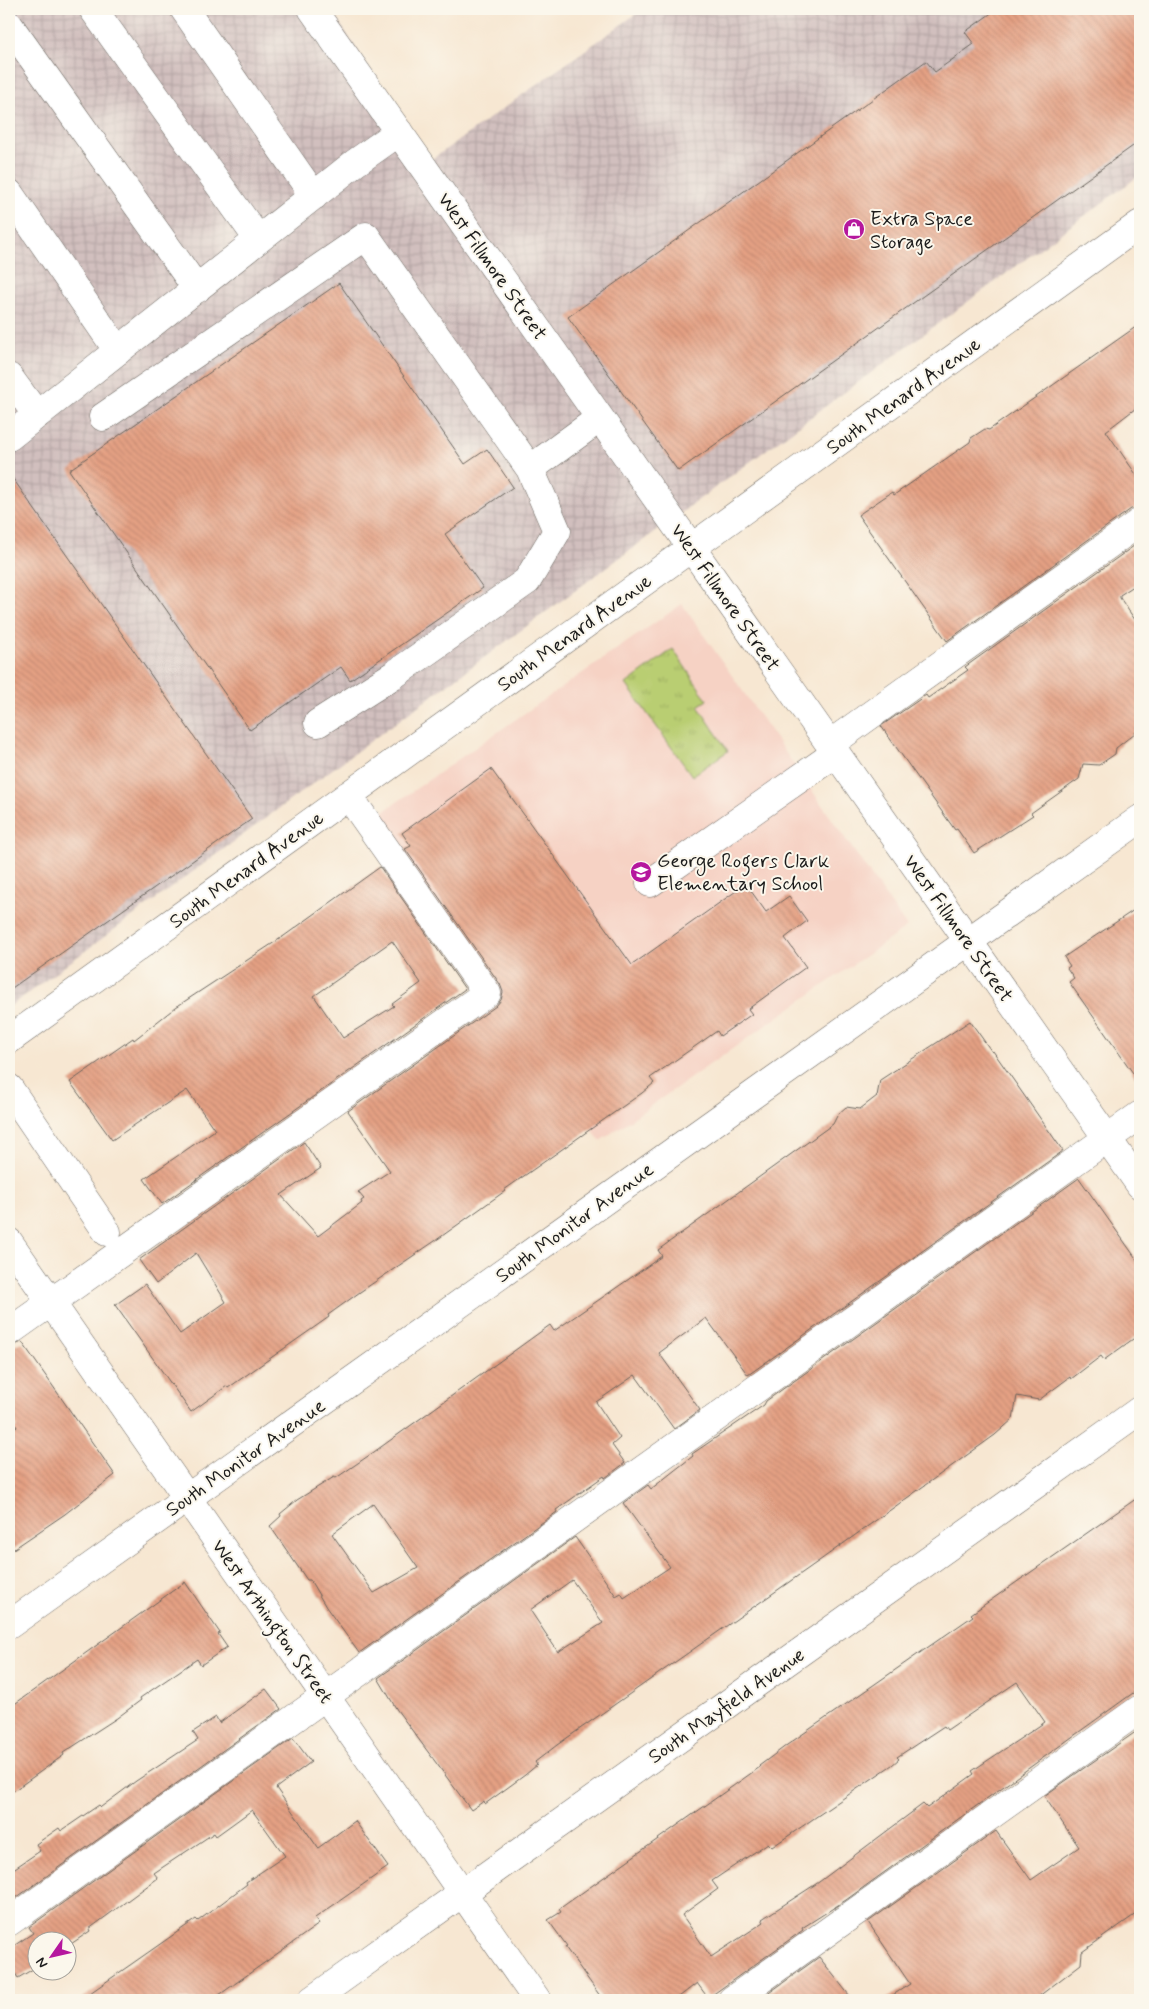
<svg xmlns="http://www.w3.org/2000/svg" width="1149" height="2009" font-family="Mynerve,sans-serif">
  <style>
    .built { fill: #f6d2c4 }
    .industrial { fill: url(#industrial-grid) }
    .grass { fill: url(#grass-tufts); stroke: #6a7547 }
    .building { fill: url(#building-back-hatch); fill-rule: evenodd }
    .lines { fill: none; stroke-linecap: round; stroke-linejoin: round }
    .minor-casing { stroke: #69635c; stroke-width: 29 }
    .minor { stroke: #fff; stroke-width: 28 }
    .labels { text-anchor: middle; stroke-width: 4; stroke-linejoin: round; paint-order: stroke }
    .poi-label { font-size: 20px; fill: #1c1c1c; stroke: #fbf7ec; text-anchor: start }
    .street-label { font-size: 20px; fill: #1c1c1c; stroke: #fbf7ec }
  </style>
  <defs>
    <pattern id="industrial-grid" width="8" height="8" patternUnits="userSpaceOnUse" patternTransform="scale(1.25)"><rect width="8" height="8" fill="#d1bfbe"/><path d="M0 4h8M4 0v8" fill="none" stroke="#b3a4a3"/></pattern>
    <pattern id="grass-tufts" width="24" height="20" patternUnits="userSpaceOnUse" patternTransform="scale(1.25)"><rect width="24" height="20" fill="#b9ce72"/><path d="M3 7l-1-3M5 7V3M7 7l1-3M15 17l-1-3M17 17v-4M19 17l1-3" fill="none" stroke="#9eb062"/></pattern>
    <pattern id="building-back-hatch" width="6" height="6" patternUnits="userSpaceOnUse" patternTransform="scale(1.25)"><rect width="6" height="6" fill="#e4a083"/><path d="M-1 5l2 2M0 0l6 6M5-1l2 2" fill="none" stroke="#c38971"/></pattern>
  </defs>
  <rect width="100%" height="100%" fill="#fbf7ec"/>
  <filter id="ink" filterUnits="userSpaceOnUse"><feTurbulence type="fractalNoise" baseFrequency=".02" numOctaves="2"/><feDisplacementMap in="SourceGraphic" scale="10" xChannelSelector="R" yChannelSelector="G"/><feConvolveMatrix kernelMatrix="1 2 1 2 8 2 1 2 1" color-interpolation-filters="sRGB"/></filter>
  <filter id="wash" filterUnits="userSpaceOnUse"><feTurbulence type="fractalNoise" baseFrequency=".0096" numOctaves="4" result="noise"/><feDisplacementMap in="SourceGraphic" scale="20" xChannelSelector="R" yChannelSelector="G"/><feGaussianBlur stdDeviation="1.12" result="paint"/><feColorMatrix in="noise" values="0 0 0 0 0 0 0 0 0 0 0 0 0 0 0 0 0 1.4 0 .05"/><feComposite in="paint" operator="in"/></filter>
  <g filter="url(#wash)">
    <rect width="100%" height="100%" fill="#f7e7d2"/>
    <!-- built -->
    <path class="built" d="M 682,604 L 907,927 L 600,1141 L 374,818 Z"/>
    <!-- industrial -->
    <path class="industrial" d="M 9,9 L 331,9 L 428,162 L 643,9 L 1140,9 L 1140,175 L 9,1007 Z"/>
    <!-- grass -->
    <path class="grass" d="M 673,649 L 707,700 L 698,706 L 728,751 L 692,776 L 626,684 Z"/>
    <g id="blocks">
      <!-- building -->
      <path class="building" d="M 997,9 L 1140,9 L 1140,141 L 678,471 L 568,317 L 926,61 L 935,72 L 974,44 L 965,32 Z
        M 339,283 L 465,464 L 487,449 L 513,487 L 445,534 L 483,588 L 350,680 L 341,667 L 250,730 L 69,470 Z
        M 1140,324 L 1140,405 L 1106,431 L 1140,480 L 1140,507 L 1131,509 L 947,641 L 858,515 L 892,492 L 894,495 L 970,442 L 971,438 L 985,429 L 989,430 Z
        M 9,473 L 252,819 L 9,990 Z
        M 1138,543 L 1140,547 L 1140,582 L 1120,595 L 1120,598 L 1140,627 L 1140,729 L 1116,748 L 1115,754 L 1099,765 L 1083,764 L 1079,779 L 1031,813 L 1033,815 L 974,853 L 957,829 L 955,830 L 881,726 L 926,695 L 928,698 L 968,670 L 965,667 Z
        M 491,769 L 632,965 L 746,884 L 766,912 L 789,896 L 807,921 L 785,938 L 806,967 L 748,1009 L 752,1014 L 720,1036 L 717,1031 L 650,1078 L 654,1083 L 642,1093 L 504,1190 L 505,1191 L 435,1241 L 360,1292 L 328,1315 L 329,1317 L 228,1388 L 227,1386 L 191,1412 L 115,1305 L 145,1284 L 180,1334 L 226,1302 L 196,1253 L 156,1284 L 139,1260 L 304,1142 L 321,1168 L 281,1195 L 318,1236 L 362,1203 L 361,1201 L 364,1199 L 358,1192 L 390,1171 L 348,1111 L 496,1006 L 501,1000 L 503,992 L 500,984 L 405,849 L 411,846 L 402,833 Z
        M 380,867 L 465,989 L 162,1204 L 144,1179 L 215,1130 L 187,1090 L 112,1140 L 70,1082 L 133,1038 L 134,1040 L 176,1007 L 284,936 ZM 392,941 L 421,983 L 392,1004 L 394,1006 L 343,1038 L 314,996 Z
        M 1140,906 L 1140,1083 L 1069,982 L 1074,978 L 1067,968 L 1070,966 L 1064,957 Z
        M 970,1021 L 992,1052 L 993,1051 L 1063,1151 L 748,1375 L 706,1318 L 659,1353 L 700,1410 L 674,1429 L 635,1375 L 596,1402 L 620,1438 L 612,1445 L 625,1463 L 605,1478 L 604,1476 L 556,1510 L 557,1512 L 359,1653 L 326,1607 L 310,1580 L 307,1580 L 270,1526 L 281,1516 L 280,1514 L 297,1500 L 334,1477 L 336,1478 L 374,1452 L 550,1325 L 554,1331 L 642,1270 L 662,1256 L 658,1250 L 833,1124 L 838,1114 L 846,1107 L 860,1109 L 877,1096 L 880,1080 ZM 373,1504 L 418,1568 L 374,1593 L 332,1534 Z
        M 1079,1178 L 1140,1264 L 1140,1334 L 1104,1360 L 1101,1356 L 1071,1379 L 1070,1377 L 1039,1400 L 1017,1396 L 1013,1419 L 995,1435 L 819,1561 L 557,1745 L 535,1762 L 537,1765 L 525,1775 L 485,1804 L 484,1801 L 471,1810 L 397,1710 L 378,1678 L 575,1537 L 616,1596 L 621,1593 L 624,1598 L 670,1567 L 623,1503 L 648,1485 L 651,1489 L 693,1456 L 692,1454 L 764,1405 L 766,1401 ZM 572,1580 L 603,1623 L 558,1652 L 530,1610 Z
        M 22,1342 L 115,1475 L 65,1514 L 9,1552 L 9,1433 L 17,1427 L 9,1415 L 9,1347 Z
        M 1140,1496 L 1140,1688 L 846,1900 L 802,1928 L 803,1930 L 708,1998 L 697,1983 L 675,2000 L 603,2000 L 565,1947 L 567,1946 L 548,1920 L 561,1912 L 559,1909 L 760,1767 L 759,1766 L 787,1745 L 973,1616 L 971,1614 ZM 1017,1682 L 1045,1722 L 972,1771 L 974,1774 L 927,1808 L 923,1804 L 819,1882 L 762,1919 L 764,1922 L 711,1957 L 682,1915 L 718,1889 L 712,1881 L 768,1843 L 772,1847 L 892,1765 L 899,1759 L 897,1757 L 944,1726 L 947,1730 Z
        M 185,1582 L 220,1633 L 218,1634 L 227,1647 L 201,1665 L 197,1659 L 140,1698 L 141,1700 L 117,1718 L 63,1753 L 64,1755 L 9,1794 L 9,1708 Z
        M 266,1689 L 281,1709 L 13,1900 L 9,1894 L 9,1872 L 40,1851 L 36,1844 L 59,1828 L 61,1831 L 99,1805 L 101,1807 L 136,1781 L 198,1740 L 193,1732 L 216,1717 L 219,1723 Z
        M 1137,1731 L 1140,1736 L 1140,1911 L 1082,1952 L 1081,1964 L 1034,2000 L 885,2000 L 910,1984 L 868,1922 L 996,1831 L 1031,1880 L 1079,1847 L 1044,1796 Z
        M 293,1738 L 311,1762 L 276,1788 L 318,1848 L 355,1821 L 388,1867 L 315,1918 L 319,1924 L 212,2000 L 80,2000 L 196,1919 L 198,1921 L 247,1884 L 246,1882 L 285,1856 L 252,1810 L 216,1836 L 214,1833 L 154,1873 L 158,1878 L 89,1929 L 90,1931 L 68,1946 L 68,1942 L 38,1942 L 38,1966 L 18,1978 L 9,1964 L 9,1949 L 33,1933 L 29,1927 Z
        M 819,1957 L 853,2000 L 770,2000 L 766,1995 Z"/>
    </g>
  </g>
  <g filter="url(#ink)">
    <use href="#blocks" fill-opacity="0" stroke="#69635c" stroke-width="1"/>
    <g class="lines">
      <!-- minor casing -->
      <g class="minor-casing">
        <path id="minor" d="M 93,9 L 258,239
          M 184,9 L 314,196
          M 312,9 L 1140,1185
          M 9,25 L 197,289
          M 9,193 L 118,351
          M 9,377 L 37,415
          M 103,417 L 366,236 L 530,469
          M 9,437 L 355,163 L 399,132
          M 318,723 L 395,674 L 527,581 L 557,531 L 530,469 L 600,418
          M 830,744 L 1140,522
          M 650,883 L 836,753
          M 9,1040 L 1140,224
          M 9,1088 L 107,1232
          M 9,1242 L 537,2000
          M 9,1332 L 487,993 L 348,795
          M 9,1625 L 1140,819
          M 9,1922 L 1140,1115
          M 312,2000 L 1140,1410
          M 732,2000 L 1140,1709"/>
      </g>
      <!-- minor -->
      <use href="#minor" class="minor"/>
    </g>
  </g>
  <!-- icons -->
  <defs>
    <g id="shop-disc" transform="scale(1.125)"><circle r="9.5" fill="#b5179e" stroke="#fbf7ec"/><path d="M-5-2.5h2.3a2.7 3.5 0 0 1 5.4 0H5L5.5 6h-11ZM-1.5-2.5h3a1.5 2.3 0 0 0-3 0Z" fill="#fff"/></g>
    <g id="school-disc" transform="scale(1.125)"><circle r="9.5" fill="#b5179e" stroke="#fbf7ec"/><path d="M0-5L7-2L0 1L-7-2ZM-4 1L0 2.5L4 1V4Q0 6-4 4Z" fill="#fff"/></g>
  </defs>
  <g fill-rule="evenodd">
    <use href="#shop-disc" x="854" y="229"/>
    <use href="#school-disc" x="641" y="872"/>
  </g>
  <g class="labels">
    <!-- poi labels -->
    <g class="poi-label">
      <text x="870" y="225">Extra Space<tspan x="870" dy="23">Storage</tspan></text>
      <text x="657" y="867">George Rogers Clark<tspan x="657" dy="23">Elementary School</tspan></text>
    </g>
    <!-- street labels -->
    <g class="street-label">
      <text transform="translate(493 266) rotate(55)" y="7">West Fillmore Street</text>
      <text transform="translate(903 395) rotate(-36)" y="7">South Menard Avenue</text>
      <text transform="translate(726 597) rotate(55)" y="7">West Fillmore Street</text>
      <text transform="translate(574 632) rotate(-36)" y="7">South Menard Avenue</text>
      <text transform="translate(246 869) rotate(-36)" y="7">South Menard Avenue</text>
      <text transform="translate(959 928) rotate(55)" y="7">West Fillmore Street</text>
      <text transform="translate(574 1222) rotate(-36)" y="7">South Monitor Avenue</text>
      <text transform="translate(245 1457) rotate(-35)" y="7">South Monitor Avenue</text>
      <text transform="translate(273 1621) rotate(55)" y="7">West Arthington Street</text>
      <text transform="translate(726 1705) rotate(-35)" y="7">South Mayfield Avenue</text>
    </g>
  </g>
  <!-- margin -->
  <rect width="1149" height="2009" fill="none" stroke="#fbf7ec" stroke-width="30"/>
  <!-- north arrow -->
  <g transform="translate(52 1956) rotate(236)"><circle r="24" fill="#fbf7ec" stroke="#a29f99"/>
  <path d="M0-4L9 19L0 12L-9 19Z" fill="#b5179e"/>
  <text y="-8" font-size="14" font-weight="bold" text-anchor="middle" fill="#1c1c1c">N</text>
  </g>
</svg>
